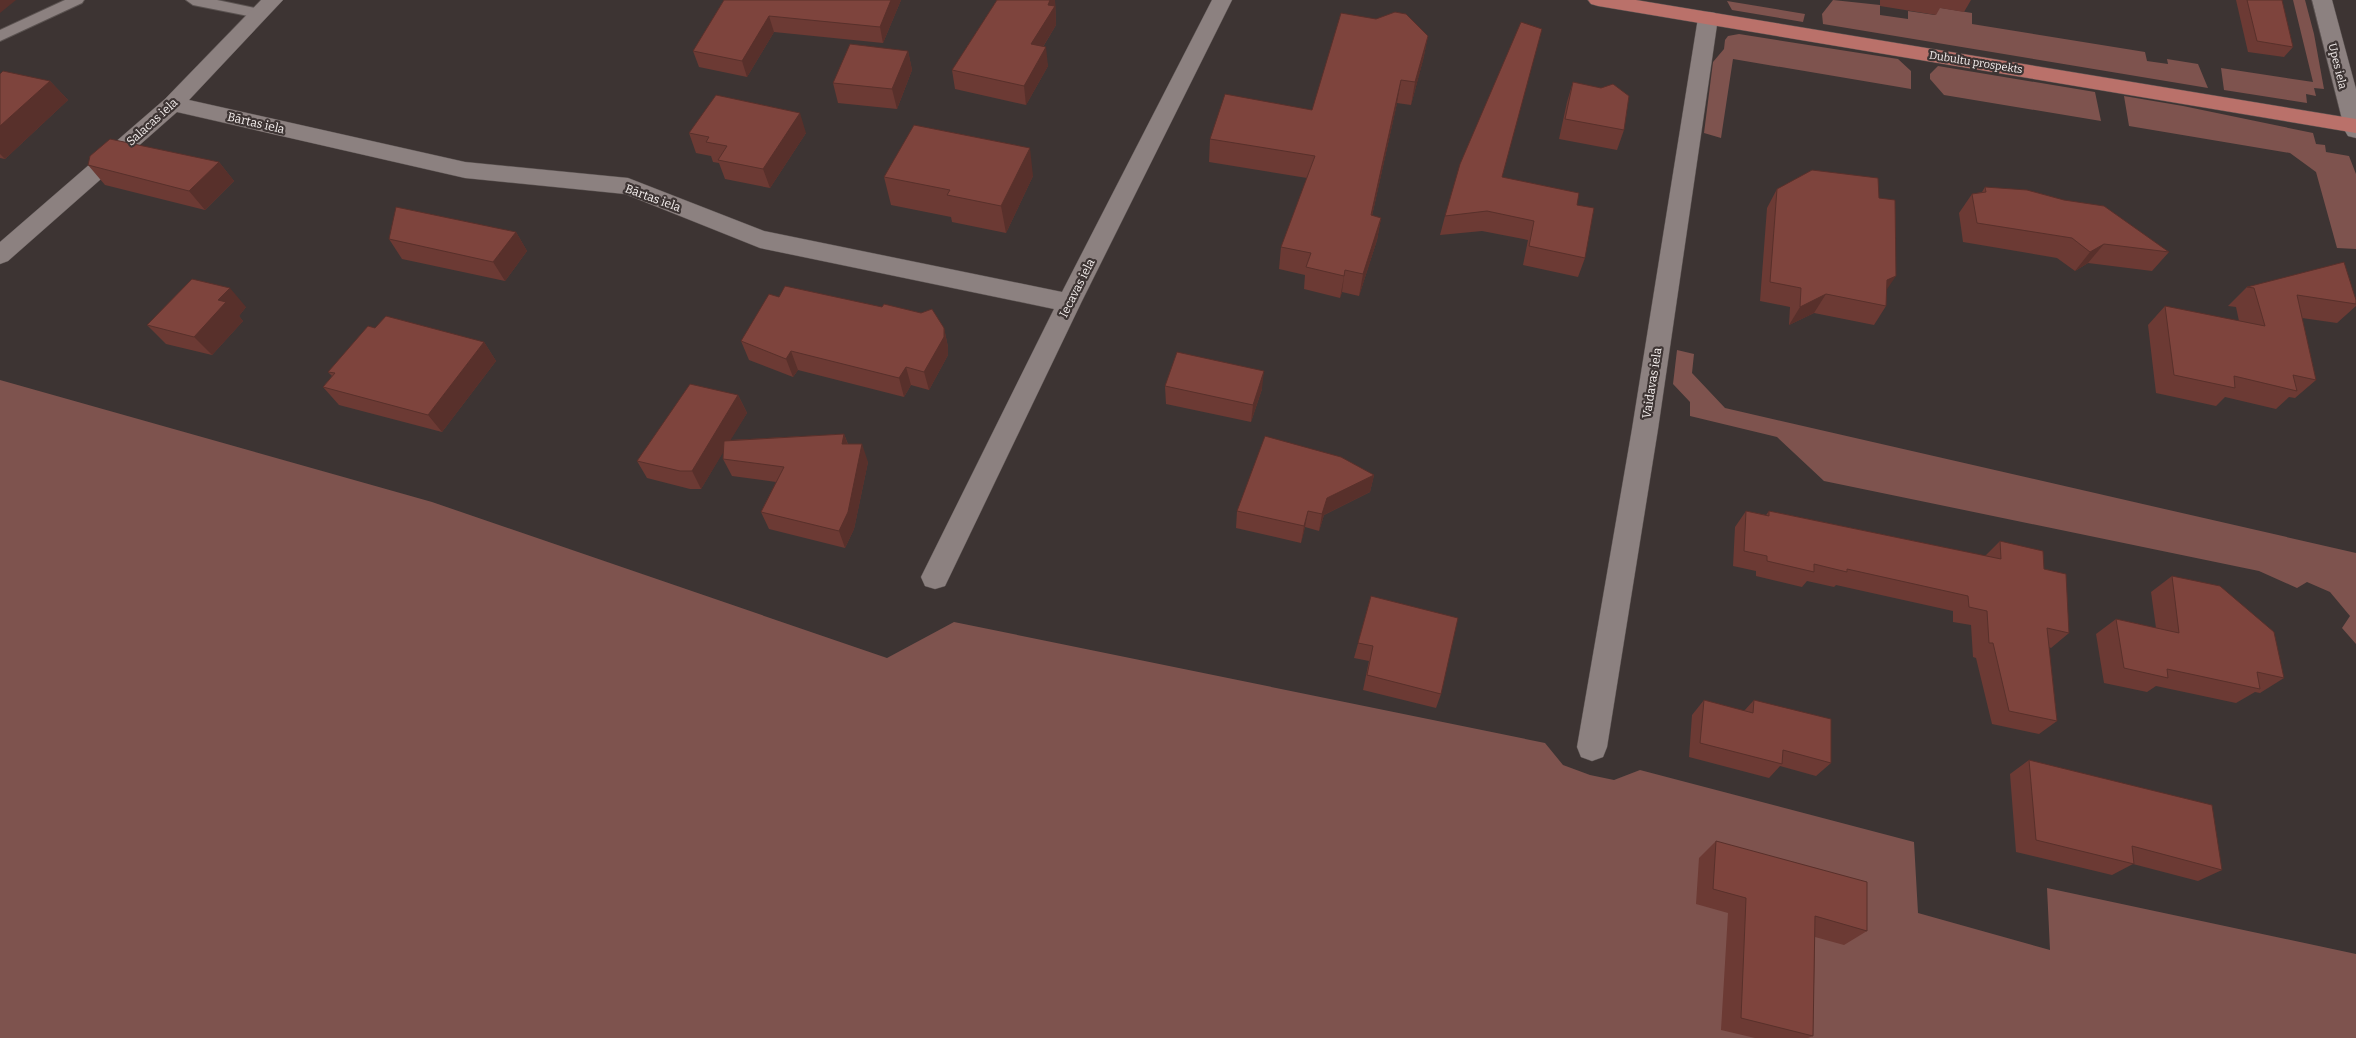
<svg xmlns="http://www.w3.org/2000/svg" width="2356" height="1038" font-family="Bitter,serif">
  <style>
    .green { fill: #7e534e }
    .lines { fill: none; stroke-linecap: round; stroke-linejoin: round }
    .lane-casing { stroke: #5b5351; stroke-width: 2 }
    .street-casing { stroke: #5b5351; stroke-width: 1 }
    .primary-casing { stroke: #5b5351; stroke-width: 1 }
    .lane { fill: #8c8180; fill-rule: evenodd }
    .street { fill: #8c8180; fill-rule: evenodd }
    .primary { fill: #ba716a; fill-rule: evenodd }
    .wall { fill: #6c3a34 }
    .shaded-wall { fill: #58302b }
    .building { fill: #7e443d; stroke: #58302b }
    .labels { text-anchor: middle; stroke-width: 4.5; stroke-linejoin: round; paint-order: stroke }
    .far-street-label { font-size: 11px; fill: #f6f0ef; stroke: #3d3433 }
    .street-label { font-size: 12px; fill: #f6f0ef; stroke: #3d3433 }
  </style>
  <rect width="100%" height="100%" fill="#3d3433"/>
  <!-- green -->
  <path class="green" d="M 1833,0 L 1880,5 L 1880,15 L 1908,19 L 1908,11 L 1935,15 L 1935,7 L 1972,13 L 1972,24 L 2145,52 L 2147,61 L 2168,64 L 2167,59 L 2198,64 L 2208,88 L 1823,24 L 1822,14 Z
    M 2293,0 L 2305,0 L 2314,34 L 2324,89 L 2314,88 L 2316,96 L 2306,94 L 2307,103 L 2224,90 L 2221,68 L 2313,82 Z
    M 1727,1 L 1805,14 L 1803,22 L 1732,10 Z
    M 1739,34 L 1898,59 L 1911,71 L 1911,89 L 1733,59 L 1721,138 L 1704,133 L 1713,62 L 1724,49 L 1725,40 L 1728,36 Z
    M 1938,66 L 2095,92 L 2101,121 L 1944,95 L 1930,79 L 1930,74 Z
    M 2124,96 L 2183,106 L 2313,133 L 2316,144 L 2325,145 L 2326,152 L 2349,156 L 2356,174 L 2356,249 L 2337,248 L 2316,172 L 2290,153 L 2129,126 Z
    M 1677,350 L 1694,354 L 1692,373 L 1725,408 L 2356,553 L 2356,644 L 2342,628 L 2350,616 L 2330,592 L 2307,582 L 2297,588 L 2259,571 L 1824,481 L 1777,437 L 1690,416 L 1690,402 L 1673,384 Z
    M 0,380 L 432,502 L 887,658 L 954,622 L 1545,743 L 1563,765 L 1590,775 L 1614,780 L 1640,770 L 1914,842 L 1918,913 L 2050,950 L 2047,888 L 2356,954 L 2356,1038 L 0,1038 Z"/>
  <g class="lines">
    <!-- lane casing -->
    <g class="lane-casing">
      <path id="lane" d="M 65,0 L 84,0 L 82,3 L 0,41 L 0,30 Z
        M 186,0 L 217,0 L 264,10 L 266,13 L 259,18 L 193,5 Z"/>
    </g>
    <!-- street casing -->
    <g class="street-casing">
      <path id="street" d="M 261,0 L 283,0 L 189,100 L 465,162 L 628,178 L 764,231 L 1062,292 L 1212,0 L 1232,0 L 1081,303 L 945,586 L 935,589 L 925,586 L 921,577 L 1054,309 L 760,248 L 625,194 L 465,178 L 177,112 L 8,261 L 0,264 L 0,242 L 165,99 Z
        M 2312,0 L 2332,0 L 2356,89 L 2356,138 L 2348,136 L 2345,131 Z
        M 1708,12 L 1715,13 L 1718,18 L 1658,429 L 1607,747 L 1603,757 L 1592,761 L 1581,757 L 1577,747 L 1632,429 L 1698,18 L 1701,13 Z"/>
    </g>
    <!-- primary casing -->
    <g class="primary-casing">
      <path id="primary" d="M 1588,0 L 1636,0 L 2356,119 L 2356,133 L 1598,6 L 1591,4 Z"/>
    </g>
    <!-- lane -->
    <use href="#lane" class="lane"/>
    <!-- street -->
    <use href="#street" class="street"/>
    <!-- primary -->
    <use href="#primary" class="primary"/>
  </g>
  <!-- wall -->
  <path class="wall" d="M 724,0 L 901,0 L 883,43 L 774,32 L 747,77 L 699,67 L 693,51 Z
    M 997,0 L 1055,0 L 1056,25 L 1043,47 L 1048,66 L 1026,105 L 955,89 L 952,70 Z
    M 1880,0 L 1971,0 L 1964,12 L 1940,8 L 1936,15 L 1880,6 Z
    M 2236,0 L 2282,0 L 2293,47 L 2284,57 L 2248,52 Z
    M 1376,19 L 1428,36 L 1423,60 L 1411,105 L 1397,103 L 1372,216 L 1381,218 L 1377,240 L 1359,296 L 1342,292 L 1340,298 L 1304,289 L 1305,275 L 1279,269 L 1281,247 L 1307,178 L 1209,162 L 1210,139 L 1312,110 Z
    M 908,51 L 912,70 L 897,109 L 838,103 L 833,83 Z
    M 0,74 L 50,81 L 68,100 L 5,159 L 0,158 Z
    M 1573,82 L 1624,130 L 1617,150 L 1559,139 L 1567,102 Z
    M 689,133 L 806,133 L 770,188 L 725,179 L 719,163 L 713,162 L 711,156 L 696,153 Z
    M 219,162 L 234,181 L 205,210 L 105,185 L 88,165 Z
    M 1033,176 L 1006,233 L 952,222 L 951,217 L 891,205 L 884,177 Z
    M 1502,177 L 1577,205 L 1585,258 L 1578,277 L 1523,265 L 1528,240 L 1482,231 L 1440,235 L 1445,216 Z
    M 1985,187 L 2169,252 L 2152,271 L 2088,263 L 2075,271 L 2057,258 L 1963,242 L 1959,213 L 1972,194 L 1982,192 Z
    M 1777,189 L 1886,290 L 1886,306 L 1874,325 L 1814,313 L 1789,325 L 1790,307 L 1760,301 L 1767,208 Z
    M 516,232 L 527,251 L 505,281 L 402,259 L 389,239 Z
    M 2247,287 L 2356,300 L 2356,306 L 2337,323 L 2302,318 L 2316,380 L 2295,398 L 2289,397 L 2276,409 L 2225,397 L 2216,406 L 2156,393 L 2148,325 L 2165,306 L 2239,321 L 2236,307 L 2228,306 Z
    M 246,307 L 239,316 L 243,321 L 212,355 L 166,344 L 147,325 Z
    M 375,328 L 484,342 L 496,361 L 442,432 L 339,405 L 323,387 L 332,376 L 328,372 Z
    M 944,328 L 948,347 L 948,355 L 929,390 L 911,385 L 904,397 L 798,370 L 793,377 L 749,360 L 741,341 Z
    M 1165,386 L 1262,389 L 1251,422 L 1166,404 Z
    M 738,395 L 747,413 L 730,440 L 844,434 L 848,444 L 868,462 L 854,529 L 845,548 L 769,529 L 761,512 L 776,482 L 732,476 L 723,459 L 723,452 L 701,489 L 690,489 L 647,478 L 637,461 Z
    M 1374,475 L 1370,492 L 1324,515 L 1319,531 L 1305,527 L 1301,543 L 1236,528 L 1237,511 Z
    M 1746,511 L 1766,515 L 1769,511 L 1985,556 L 2000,541 L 2044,569 L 2069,633 L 2051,648 L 2049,647 L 2057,721 L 2039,734 L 1992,724 L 1976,658 L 1973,657 L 1971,625 L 1953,622 L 1953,611 L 1836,585 L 1834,587 L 1807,581 L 1802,587 L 1756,576 L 1756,571 L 1733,566 L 1735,527 Z
    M 2172,576 L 2284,678 L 2260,693 L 2255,692 L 2236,703 L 2156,686 L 2147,692 L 2104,683 L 2096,634 L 2116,619 L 2156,628 L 2151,592 Z
    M 1371,596 L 1441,694 L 1436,708 L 1363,690 L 1369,661 L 1354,658 Z
    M 1704,700 L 1744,711 L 1754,700 L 1831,763 L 1816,776 L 1780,766 L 1769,778 L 1689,757 L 1692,715 Z
    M 2029,760 L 2222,870 L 2198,881 L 2133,864 L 2112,875 L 2016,852 L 2010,774 Z
    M 1716,841 L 1867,931 L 1844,945 L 1815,937 L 1813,1036 L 1808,1038 L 1755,1038 L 1721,1030 L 1728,913 L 1696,904 L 1699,858 Z"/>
  <!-- shaded-wall -->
  <path class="shaded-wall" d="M 0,0 L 16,0 L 0,13 Z
    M 891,0 L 901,0 L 883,43 L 880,27 Z
    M 1050,0 L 1055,0 L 1056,25 L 1033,63 L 1031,44 L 1048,5 Z
    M 769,16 L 774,32 L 747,77 L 742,61 Z
    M 1428,36 L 1423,60 L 1411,105 L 1415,82 Z
    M 1046,47 L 1048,66 L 1026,105 L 1024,86 Z
    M 908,51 L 912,70 L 897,109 L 892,89 Z
    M 1401,80 L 1397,103 L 1367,238 L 1371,215 Z
    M 50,81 L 68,100 L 5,159 L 0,154 L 0,126 Z
    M 800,113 L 806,133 L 770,188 L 763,169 Z
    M 1030,148 L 1033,176 L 1006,233 L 1001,206 Z
    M 219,162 L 234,181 L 205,210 L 189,191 Z
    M 1381,218 L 1377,240 L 1359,296 L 1363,274 Z
    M 516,232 L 527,251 L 505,281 L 493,262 Z
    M 2104,244 L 2088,263 L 2075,271 L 2090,252 Z
    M 1345,270 L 1342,292 L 1340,298 L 1344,276 Z
    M 1896,276 L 1883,295 L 1887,280 Z
    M 230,288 L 246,307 L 239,316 L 243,321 L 212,355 L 194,337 L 218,300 Z
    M 1826,294 L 1814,313 L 1789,325 L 1800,307 Z
    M 944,328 L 948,347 L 948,355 L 929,390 L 924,372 Z
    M 484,342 L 496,361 L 442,432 L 428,415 Z
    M 791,351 L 798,370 L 793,377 L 786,359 Z
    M 906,367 L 911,385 L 904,397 L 899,378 Z
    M 1264,371 L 1262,389 L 1251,422 L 1253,405 Z
    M 738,395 L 747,413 L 701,489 L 692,471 Z
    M 844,434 L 850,451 L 842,444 Z
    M 862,444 L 868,462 L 854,529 L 845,548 L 839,531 Z
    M 1374,475 L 1370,492 L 1324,515 L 1319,531 L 1322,514 L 1327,498 Z
    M 1308,511 L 1305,527 L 1301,543 L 1304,526 Z"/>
  <!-- building -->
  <path class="building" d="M 724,0 L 891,0 L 880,27 L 769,16 L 742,61 L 693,51 Z
    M 997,0 L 1050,0 L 1048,5 L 1055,6 L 1031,44 L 1046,47 L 1024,86 L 952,70 Z
    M 2247,0 L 2282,0 L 2293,47 L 2257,41 Z
    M 1395,12 L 1406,14 L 1428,36 L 1415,82 L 1401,80 L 1371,215 L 1381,218 L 1363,274 L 1345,270 L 1344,276 L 1306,267 L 1311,253 L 1281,247 L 1315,156 L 1210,139 L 1225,94 L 1312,110 L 1341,13 L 1376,19 Z
    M 1521,22 L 1542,29 L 1502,177 L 1579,193 L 1577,205 L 1594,208 L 1585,258 L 1529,246 L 1534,221 L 1487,211 L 1445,216 L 1460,164 Z
    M 850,44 L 908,51 L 892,89 L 833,83 Z
    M 3,71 L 50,81 L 0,126 L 0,74 Z
    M 1573,82 L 1601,88 L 1613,84 L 1629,96 L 1624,130 L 1565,119 Z
    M 716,95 L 800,113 L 763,169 L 718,160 L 727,146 L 706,142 L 709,137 L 689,133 Z
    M 914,125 L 1030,148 L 1001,206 L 947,195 L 950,190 L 884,177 Z
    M 110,139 L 219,162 L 189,191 L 88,165 L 90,156 Z
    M 1812,170 L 1878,178 L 1879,198 L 1895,200 L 1896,276 L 1887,280 L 1886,306 L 1826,294 L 1800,307 L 1801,288 L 1770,282 L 1777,189 Z
    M 1985,187 L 2027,190 L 2064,200 L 2104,206 L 2169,252 L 2104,244 L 2090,252 L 2072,238 L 1977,223 L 1972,194 L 1986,192 Z
    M 396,207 L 516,232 L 493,262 L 389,239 Z
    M 2344,262 L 2356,300 L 2356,304 L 2297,295 L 2316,380 L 2293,375 L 2297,391 L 2234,376 L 2235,388 L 2174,375 L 2165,306 L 2265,326 L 2254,288 L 2247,287 Z
    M 192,279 L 230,288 L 218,300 L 226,302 L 194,337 L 147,325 Z
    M 785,286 L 882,307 L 884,304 L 921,313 L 932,309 L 944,328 L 944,337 L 924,372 L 906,367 L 899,378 L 791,351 L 786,359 L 741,341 L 769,294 L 779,297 Z
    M 386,316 L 484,342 L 428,415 L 323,387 L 335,373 L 328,372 L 368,326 L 375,328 Z
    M 1177,352 L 1264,371 L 1253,405 L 1165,386 Z
    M 690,384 L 738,395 L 692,471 L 680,471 L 637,461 Z
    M 844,434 L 842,444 L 862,444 L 848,512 L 839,531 L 761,512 L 784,467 L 723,459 L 724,441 Z
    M 1265,436 L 1341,457 L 1374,475 L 1327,498 L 1322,514 L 1308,511 L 1304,526 L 1237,511 Z
    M 1746,511 L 1769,516 L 1769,511 L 2001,559 L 2000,541 L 2043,551 L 2044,569 L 2066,574 L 2069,633 L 2047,628 L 2057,721 L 2009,711 L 1993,643 L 1989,643 L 1987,611 L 1969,607 L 1968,596 L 1847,569 L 1847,572 L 1814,564 L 1814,572 L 1767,561 L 1767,556 L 1744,551 Z
    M 2172,576 L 2220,586 L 2274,632 L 2284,678 L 2257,672 L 2260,689 L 2167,669 L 2168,678 L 2124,668 L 2116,619 L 2179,633 Z
    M 1371,596 L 1458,618 L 1441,694 L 1367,675 L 1373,646 L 1358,643 Z
    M 1704,700 L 1753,713 L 1754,700 L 1831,719 L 1831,763 L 1783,750 L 1782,764 L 1700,743 Z
    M 2029,760 L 2212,805 L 2222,870 L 2132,846 L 2134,864 L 2036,840 Z
    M 1716,841 L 1867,882 L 1867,931 L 1815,916 L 1813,1036 L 1741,1018 L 1746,898 L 1713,889 Z"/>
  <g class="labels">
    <!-- far-street labels -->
    <g class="far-street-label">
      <text transform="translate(1976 62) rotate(9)" y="4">Dubultu prospekts</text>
      <text transform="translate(2338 66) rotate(76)" y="4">Upes iela</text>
    </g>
    <!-- street labels -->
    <g class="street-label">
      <text transform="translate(152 122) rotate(-42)" y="4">Salacas iela</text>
      <text transform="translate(256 123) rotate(13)" y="4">Bārtas iela</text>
      <text transform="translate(653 198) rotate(20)" y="4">Bārtas iela</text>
      <text transform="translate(1077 288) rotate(-63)" y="4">Iecavas iela</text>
      <text transform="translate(1652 383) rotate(-81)" y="4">Vaidavas iela</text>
    </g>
  </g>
</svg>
